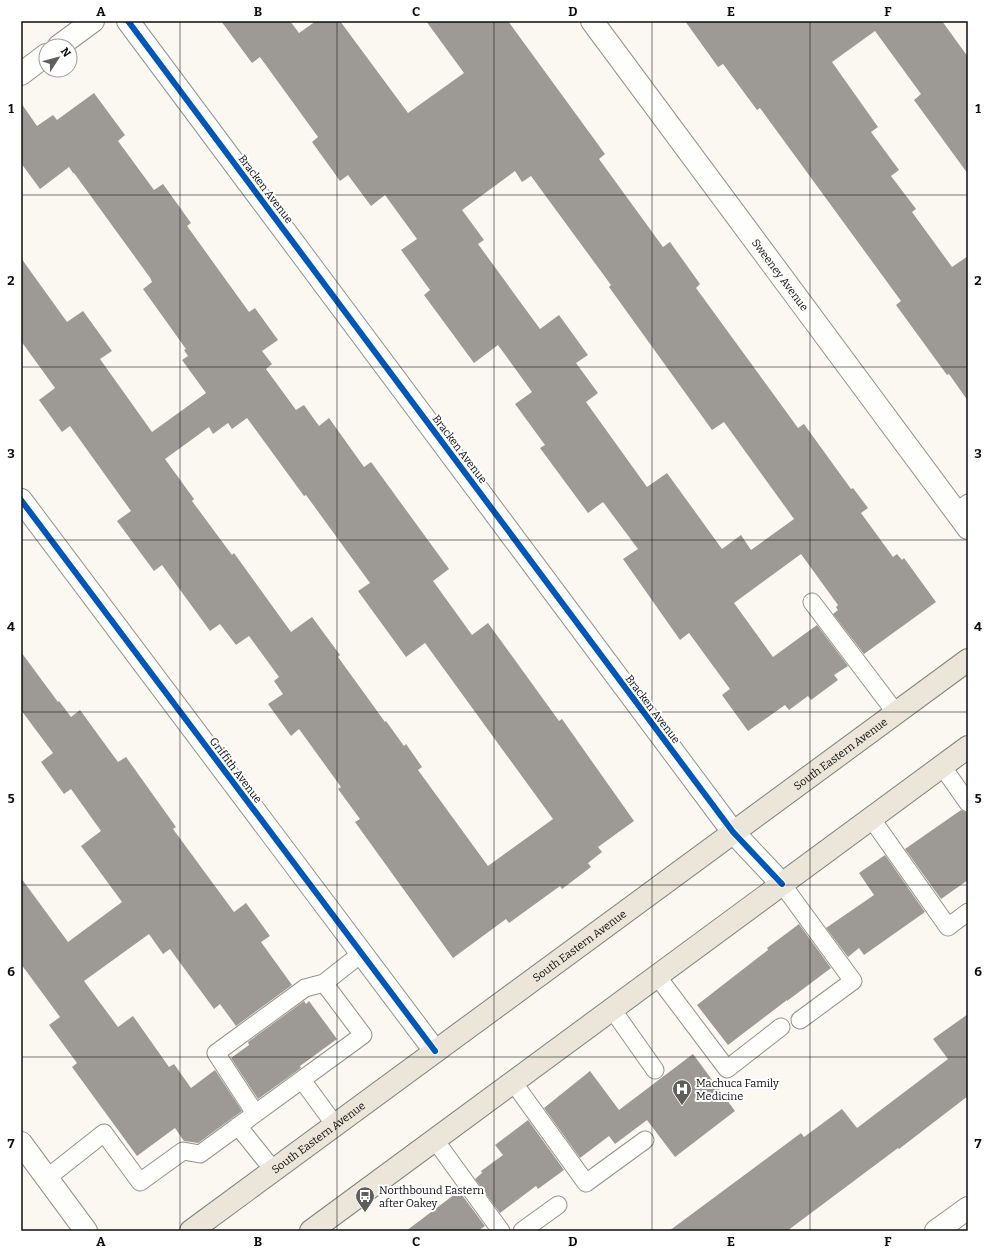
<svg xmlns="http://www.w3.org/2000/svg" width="989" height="1252" font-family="Bitter,serif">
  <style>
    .building { fill: #9d9a96; fill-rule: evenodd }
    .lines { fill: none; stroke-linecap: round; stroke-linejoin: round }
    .service-casing { stroke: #93928f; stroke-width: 19 }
    .minor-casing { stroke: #93928f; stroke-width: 24 }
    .tertiary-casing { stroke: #93928f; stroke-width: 24 }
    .primary-casing { stroke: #80807c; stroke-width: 24 }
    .service { stroke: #fefefd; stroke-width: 17 }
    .minor { stroke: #fefefd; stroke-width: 22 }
    .tertiary { stroke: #fefefd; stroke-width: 22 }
    .primary { stroke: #ebe6d9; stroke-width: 22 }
    .cycleway-casing { stroke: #fff; stroke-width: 8 }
    .cycleway { stroke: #0057b8; stroke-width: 6 }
    .grid { fill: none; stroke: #0c0c0c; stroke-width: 1; stroke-opacity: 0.55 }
    .labels { text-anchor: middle; stroke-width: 4; stroke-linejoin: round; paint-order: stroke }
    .street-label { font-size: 11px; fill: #0c0c0c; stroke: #fff }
    .poi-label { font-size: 11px; fill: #0c0c0c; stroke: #fff; text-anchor: start }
    .neatline { fill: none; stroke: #0c0c0c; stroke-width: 1.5 }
    .grid-label { font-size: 13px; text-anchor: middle; font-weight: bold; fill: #0c0c0c }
  </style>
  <rect width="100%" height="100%" fill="#faf8f0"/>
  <!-- building -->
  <path class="building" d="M 221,21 L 290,21 L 299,33 L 316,21 L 340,21 L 408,113 L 464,73 L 426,21 L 508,21 L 605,154 L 599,159 L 663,247 L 670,242 L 700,284 L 696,288 L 798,428 L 804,424 L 851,489 L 853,488 L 868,508 L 861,513 L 893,557 L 897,554 L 902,560 L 904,558 L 936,602 L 864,654 L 833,614 L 838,610 L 836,607 L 838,605 L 801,554 L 734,603 L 773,657 L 817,625 L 848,666 L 834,675 L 838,680 L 811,700 L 808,696 L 789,710 L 785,705 L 748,731 L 722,695 L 730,689 L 689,633 L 680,640 L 623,559 L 638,549 L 603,502 L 588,513 L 540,448 L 545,445 L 515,404 L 532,392 L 498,345 L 474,363 L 424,295 L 430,290 L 401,250 L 417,239 L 385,195 L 371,206 L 348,175 L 340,181 L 312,142 L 318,137 L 260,57 L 252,63 ZM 515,171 L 522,182 L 531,176 L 611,285 L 609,287 L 712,430 L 724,422 L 794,519 L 751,550 L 741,535 L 722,549 L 667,473 L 647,487 L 586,402 L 598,393 L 576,363 L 588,355 L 559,315 L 540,329 L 478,244 L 484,240 L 462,210 Z
    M 685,21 L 942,21 L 968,57 L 968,174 L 914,100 L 921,94 L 875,31 L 832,62 L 878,127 L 871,132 L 899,170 L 891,176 L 916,209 L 912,212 L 952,267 L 968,256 L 968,401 L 949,374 L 947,375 L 896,305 L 901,301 L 760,108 L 757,110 L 723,64 L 718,67 Z
    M 94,93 L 125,135 L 118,141 L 154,190 L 163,184 L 191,223 L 187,226 L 249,312 L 255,308 L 278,340 L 262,351 L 272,364 L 266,369 L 296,410 L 304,405 L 319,426 L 329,418 L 364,467 L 371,462 L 449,569 L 433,581 L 472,635 L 488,623 L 559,721 L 562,719 L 634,821 L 598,847 L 602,852 L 588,863 L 591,867 L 562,889 L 560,886 L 509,923 L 506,919 L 453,958 L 355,822 L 360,819 L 338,789 L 341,787 L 299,729 L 291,736 L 268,704 L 283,694 L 274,681 L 279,677 L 249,636 L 236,645 L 220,624 L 210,631 L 162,565 L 154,571 L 117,521 L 131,511 L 70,426 L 62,432 L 39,400 L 55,388 L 21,341 L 21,258 L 67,322 L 83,311 L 112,351 L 100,359 L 152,432 L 206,393 L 182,360 L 188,356 L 184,350 L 186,349 L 143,289 L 152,282 L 151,280 L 151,279 L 74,173 L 73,173 L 69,167 L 40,189 L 21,163 L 21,103 L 37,126 L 53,115 L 57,120 ZM 247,418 L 304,496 L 306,495 L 370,583 L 358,591 L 406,657 L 425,643 L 553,819 L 488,866 L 418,770 L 422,767 L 406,744 L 404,746 L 386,721 L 385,722 L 338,657 L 340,655 L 312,617 L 291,632 L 234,553 L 232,555 L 192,501 L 194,499 L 165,459 L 209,427 L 213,434 L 228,423 L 232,429 Z
    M 21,652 L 58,702 L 59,701 L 71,717 L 80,710 L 118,762 L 126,757 L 176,827 L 173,829 L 234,912 L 246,903 L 270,936 L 261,942 L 292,985 L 236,1026 L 220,1004 L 214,1009 L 170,949 L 163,954 L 149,934 L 84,981 L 118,1027 L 133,1016 L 169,1067 L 174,1064 L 191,1088 L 215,1070 L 242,1111 L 198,1143 L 184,1141 L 175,1128 L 137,1156 L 72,1067 L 77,1063 L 49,1025 L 60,1017 L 21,964 L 21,878 L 68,942 L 122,902 L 81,846 L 101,831 L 71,789 L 64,794 L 41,762 L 53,753 L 21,710 Z
    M 961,810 L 968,813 L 968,880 L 941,899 L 905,849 Z
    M 885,855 L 925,912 L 864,955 L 859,948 L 848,957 L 826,928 L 874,895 L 859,873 Z
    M 799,924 L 831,968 L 787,1001 L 787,1000 L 728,1045 L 697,1005 L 768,950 L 767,948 Z
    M 304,1001 L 306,1004 L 309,1001 L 337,1039 L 300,1066 L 301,1068 L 258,1099 L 231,1058 L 249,1045 L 248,1042 Z
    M 968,1014 L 968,1096 L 899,1149 L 898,1148 L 787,1231 L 669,1231 L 801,1133 L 804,1137 L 842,1109 L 857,1128 L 948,1059 L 933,1039 Z
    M 693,1054 L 735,1111 L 675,1157 L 647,1120 L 615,1144 L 609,1136 L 580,1158 L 544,1108 L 590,1071 L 619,1110 Z
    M 528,1120 L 564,1170 L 538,1189 L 536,1186 L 500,1213 L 475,1179 L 482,1173 L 481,1171 L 503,1155 L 495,1145 Z
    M 459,1191 L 485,1226 L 478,1231 L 406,1231 Z"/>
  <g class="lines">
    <!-- service casing -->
    <g class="service-casing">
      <path id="service" d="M 956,512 L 968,503
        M 812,602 L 896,713
        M 942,766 L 968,803
        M 871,818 L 948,927 L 968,912
        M 782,884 L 853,981 L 800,1020
        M 657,976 L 727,1069 L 781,1027
        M 612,1009 L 655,1070
        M 302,1080 L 335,1125
        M 513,1082 L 586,1183 L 645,1140
        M 255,1113 L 216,1053 L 305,988 L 324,983
        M 238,1126 L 274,1171
        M 435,1140 L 501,1231
        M 47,1178 L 104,1133 L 140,1182 L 183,1151 L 200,1154 L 363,1035 L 324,983 L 362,953
        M 522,1231 L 558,1205"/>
    </g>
    <!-- minor casing -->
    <g class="minor-casing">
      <g id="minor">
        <path d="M 128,21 L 733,832 L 782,884"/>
        <path id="s1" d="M 592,21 L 968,528"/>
        <path d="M 59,46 L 93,21"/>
        <path d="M 21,74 L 46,55"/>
        <path d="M 21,500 L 435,1051"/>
        <path d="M 936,1231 L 968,1208"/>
      </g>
    </g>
    <!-- tertiary casing -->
    <g class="tertiary-casing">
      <path id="tertiary" d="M 21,1143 L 86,1231"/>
    </g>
    <!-- primary casing -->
    <g class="primary-casing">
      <g id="primary">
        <path id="s2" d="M 191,1231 L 968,660"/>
        <path d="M 311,1231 L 968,747"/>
      </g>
    </g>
    <!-- service -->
    <use href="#service" class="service"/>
    <!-- minor -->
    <use href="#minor" class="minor"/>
    <!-- tertiary -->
    <use href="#tertiary" class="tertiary"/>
    <!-- primary -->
    <use href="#primary" class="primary"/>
    <!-- cycleway casing -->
    <g class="cycleway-casing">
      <path id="cycleway" d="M 128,21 L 733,832 L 782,884
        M 21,500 L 435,1051"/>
    </g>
    <!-- cycleway -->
    <use href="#cycleway" class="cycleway"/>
  </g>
  <!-- grid -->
  <path class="grid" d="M 180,21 L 180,1231M 337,21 L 337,1231M 494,21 L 494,1231M 652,21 L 652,1231M 810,21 L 810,1231M 21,195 L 968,195M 21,367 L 968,367M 21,540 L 968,540M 21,712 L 968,712M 21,885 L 968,885M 21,1057 L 968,1057"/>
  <!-- icons -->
  <defs>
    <g id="hospital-pin" transform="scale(1)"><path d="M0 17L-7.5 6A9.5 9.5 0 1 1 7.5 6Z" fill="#5f5f5c" stroke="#fff"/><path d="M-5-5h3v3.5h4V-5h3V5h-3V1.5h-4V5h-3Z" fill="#fff"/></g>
    <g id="bus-pin" transform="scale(1)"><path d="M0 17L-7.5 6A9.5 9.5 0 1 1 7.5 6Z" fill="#5f5f5c" stroke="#fff"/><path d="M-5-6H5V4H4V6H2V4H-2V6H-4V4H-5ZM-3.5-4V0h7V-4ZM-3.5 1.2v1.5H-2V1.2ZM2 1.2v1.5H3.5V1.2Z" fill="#fff"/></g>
  </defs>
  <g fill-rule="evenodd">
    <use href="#hospital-pin" x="682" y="1089"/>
    <use href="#bus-pin" x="365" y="1196"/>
  </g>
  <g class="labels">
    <!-- street labels -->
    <g class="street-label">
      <text transform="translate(266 189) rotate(53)" y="4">Bracken Avenue</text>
      <text dy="4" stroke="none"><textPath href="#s1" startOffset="316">Sweeney Avenue</textPath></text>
      <text transform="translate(460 449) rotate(53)" y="4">Bracken Avenue</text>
      <text transform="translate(653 709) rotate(53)" y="4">Bracken Avenue</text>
      <text dy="4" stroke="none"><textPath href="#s2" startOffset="806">South Eastern Avenue</textPath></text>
      <text transform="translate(236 770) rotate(53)" y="4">Griffith Avenue</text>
      <text dy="4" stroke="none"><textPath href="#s2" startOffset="482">South Eastern Avenue</textPath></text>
      <text dy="4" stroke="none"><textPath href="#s2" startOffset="158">South Eastern Avenue</textPath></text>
    </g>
    <!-- poi labels -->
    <g class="poi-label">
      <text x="696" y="1087">Machuca Family<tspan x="696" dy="13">Medicine</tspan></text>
      <text x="379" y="1194">Northbound Eastern<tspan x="379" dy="13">after Oakey</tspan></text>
    </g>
  </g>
  <!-- border -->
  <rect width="989" height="1252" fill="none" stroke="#ffffff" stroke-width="44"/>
  <!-- north arrow -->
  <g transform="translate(58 58) rotate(54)"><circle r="19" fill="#ffffff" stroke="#9e9e9e"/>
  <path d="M0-3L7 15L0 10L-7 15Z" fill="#5f5f5c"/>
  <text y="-6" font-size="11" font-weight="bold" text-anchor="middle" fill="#0c0c0c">N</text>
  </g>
  <rect x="22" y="22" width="945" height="1208" class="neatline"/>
  <g class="grid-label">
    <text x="101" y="16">A</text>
    <text x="258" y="16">B</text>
    <text x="416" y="16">C</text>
    <text x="573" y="16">D</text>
    <text x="731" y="16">E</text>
    <text x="888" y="16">F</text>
    <text x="11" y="113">1</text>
    <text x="978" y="113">1</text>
    <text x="11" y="285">2</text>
    <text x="978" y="285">2</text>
    <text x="11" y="458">3</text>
    <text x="978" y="458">3</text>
    <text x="11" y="631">4</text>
    <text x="978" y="631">4</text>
    <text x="11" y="803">5</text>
    <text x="978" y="803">5</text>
    <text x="11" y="976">6</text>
    <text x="978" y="976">6</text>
    <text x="11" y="1148">7</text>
    <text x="978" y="1148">7</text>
    <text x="101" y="1246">A</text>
    <text x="258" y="1246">B</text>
    <text x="416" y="1246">C</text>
    <text x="573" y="1246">D</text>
    <text x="731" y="1246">E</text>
    <text x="888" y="1246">F</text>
  </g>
</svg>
